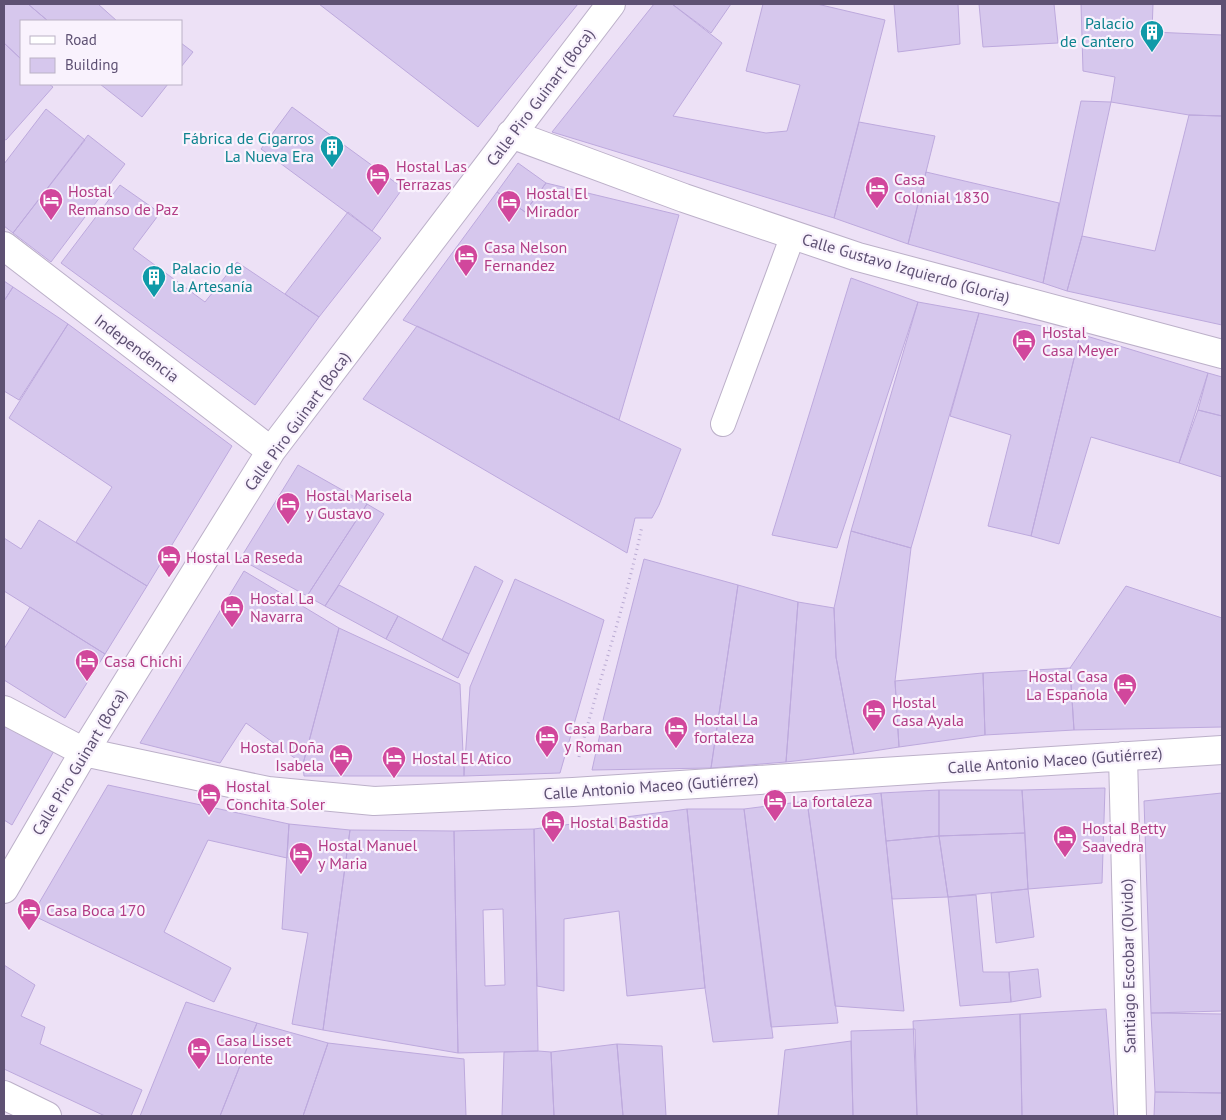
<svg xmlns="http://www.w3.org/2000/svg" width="1226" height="1120" font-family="'PT Sans',sans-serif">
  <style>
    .residential { fill: #ede1f6; fill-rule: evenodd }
    .building { fill: #d6c7ed; stroke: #bda9dd; fill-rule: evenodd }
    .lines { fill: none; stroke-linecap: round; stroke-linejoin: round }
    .lane-casing { stroke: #bcb0c9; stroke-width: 26 }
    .street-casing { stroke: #bcb0c9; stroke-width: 30 }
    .path { stroke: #b9aad2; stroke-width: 3; stroke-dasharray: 1 4; stroke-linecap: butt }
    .lane { stroke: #fff; stroke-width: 24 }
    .street { stroke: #fff; stroke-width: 28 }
    .labels { text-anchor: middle; stroke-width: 4.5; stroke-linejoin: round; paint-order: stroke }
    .culture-label { font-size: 16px; fill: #0d838f; stroke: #f9f2fd; text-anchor: end }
    .street-label { font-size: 16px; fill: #5e5173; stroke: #f9f2fd }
    .hotel-label { font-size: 16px; fill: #b23c85; stroke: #f9f2fd; text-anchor: start }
  </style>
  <rect width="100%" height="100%" fill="#f5ecfa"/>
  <!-- residential -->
  <path class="residential" d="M 4,4 L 1222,4 L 1222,1116 L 4,1116 ZM 21,21 L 181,21 L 181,84 L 21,84 Z"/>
  <!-- building -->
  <path class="building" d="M 4,4 L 28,4 L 48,21 L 21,21 L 21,59 L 4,43 Z
    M 28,4 L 98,4 L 117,21 L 48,21 Z
    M 319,4 L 578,4 L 478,127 Z
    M 654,4 L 672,4 L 722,43 L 673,116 L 766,133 L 787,131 L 800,85 L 746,71 L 763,4 L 817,4 L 885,20 L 834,218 L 552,132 Z
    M 672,4 L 731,4 L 711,33 Z
    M 894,4 L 958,4 L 960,44 L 898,52 Z
    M 979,4 L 1054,4 L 1058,43 L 983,47 Z
    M 1081,4 L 1153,4 L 1152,32 L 1222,35 L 1222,116 L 1189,115 L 1111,102 L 1115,77 L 1083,71 Z
    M 4,43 L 21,59 L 21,84 L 49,84 L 53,87 L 6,140 L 4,139 Z
    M 181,43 L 193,52 L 181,67 Z
    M 100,84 L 168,84 L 142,117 Z
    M 1081,101 L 1111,102 L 1082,236 L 1067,291 L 1043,283 Z
    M 292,107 L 403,188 L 372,231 L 261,149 Z
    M 46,109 L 85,140 L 13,233 L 4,226 L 4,164 Z
    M 1189,115 L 1222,116 L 1222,325 L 1067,291 L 1082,236 L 1155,251 Z
    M 859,122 L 935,136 L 908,244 L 834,218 Z
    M 88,135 L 125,164 L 51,262 L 13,233 Z
    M 518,163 L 546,183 L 525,212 L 497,192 Z
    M 926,172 L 1059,203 L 1043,283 L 908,244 Z
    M 546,183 L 679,215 L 619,420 L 403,320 L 497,192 L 525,212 Z
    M 120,185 L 160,213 L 133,249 L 205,302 L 237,262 L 319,317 L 255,405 L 61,263 Z
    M 348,212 L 381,238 L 319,317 L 285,294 Z
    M 851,278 L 918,302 L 837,548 L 772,535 Z
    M 4,281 L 13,287 L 4,301 Z
    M 13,287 L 68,324 L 19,400 L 4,391 L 4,301 Z
    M 918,302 L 979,313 L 911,548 L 851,531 Z
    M 979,313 L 1080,334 L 1031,536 L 988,526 L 1011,435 L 950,416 Z
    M 68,324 L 232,446 L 147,586 L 76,542 L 112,487 L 9,418 Z
    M 417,326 L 681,449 L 659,505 L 652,518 L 635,518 L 627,553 L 363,399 Z
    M 1080,334 L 1208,373 L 1179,463 L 1091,437 L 1059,544 L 1031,536 Z
    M 1208,373 L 1222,377 L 1222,416 L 1198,410 Z
    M 1198,410 L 1222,416 L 1222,477 L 1179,463 Z
    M 298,465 L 367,504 L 307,596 L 240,559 Z
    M 367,504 L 384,514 L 325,606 L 307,596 Z
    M 39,520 L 147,586 L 105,654 L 4,591 L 4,538 L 21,549 Z
    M 851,531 L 911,548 L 895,681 L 899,747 L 854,754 L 836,657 L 834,608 Z
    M 644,559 L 738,585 L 711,768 L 592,770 L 604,716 Z
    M 475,566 L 503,581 L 469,654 L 442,640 Z
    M 244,571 L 339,628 L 303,764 L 246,723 L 220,763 L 140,743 Z
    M 515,579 L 604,620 L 560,773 L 464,776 L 470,687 Z
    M 339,585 L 398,616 L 386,639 L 325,606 Z
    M 738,585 L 798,602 L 786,762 L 711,768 Z
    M 1126,586 L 1222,618 L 1222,727 L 1074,730 L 1070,668 Z
    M 798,602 L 834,608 L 836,657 L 854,754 L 786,762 Z
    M 30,607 L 105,654 L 65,718 L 4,680 L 4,649 Z
    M 398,616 L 469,654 L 458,678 L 386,639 Z
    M 339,628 L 460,684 L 464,776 L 304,776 L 303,764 Z
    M 1070,668 L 1074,730 L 985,735 L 983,673 Z
    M 983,673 L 985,735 L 899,747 L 895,681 Z
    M 4,722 L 54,751 L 12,825 L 4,820 Z
    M 108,785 L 289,824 L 287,858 L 208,840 L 164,932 L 231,968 L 214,1002 L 32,915 Z
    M 1105,788 L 1102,883 L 1028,889 L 1022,790 Z
    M 939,790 L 939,836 L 886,841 L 881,793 Z
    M 939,790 L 1022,790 L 1025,833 L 939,836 Z
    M 881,793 L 892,899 L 904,1011 L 835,1006 L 807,801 Z
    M 1222,793 L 1222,1011 L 1151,1013 L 1144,801 Z
    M 807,801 L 838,1023 L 771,1027 L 744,809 Z
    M 687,809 L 744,809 L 773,1038 L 713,1042 L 705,988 Z
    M 687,809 L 705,988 L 627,996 L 619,911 L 564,919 L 564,991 L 537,986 L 534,829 Z
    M 289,824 L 350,830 L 323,1030 L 292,1024 L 308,933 L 282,929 Z
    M 534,829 L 538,1051 L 458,1053 L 454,831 ZM 503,909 L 505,985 L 485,986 L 483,910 Z
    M 350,830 L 454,831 L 458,1053 L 323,1030 Z
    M 1025,833 L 1028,889 L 948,897 L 939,836 Z
    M 939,836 L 948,897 L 892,899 L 886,841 Z
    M 1028,889 L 1034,937 L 996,943 L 991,893 Z
    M 976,895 L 983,972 L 1009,972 L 1011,1002 L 960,1006 L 948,897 Z
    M 4,965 L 35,985 L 21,1016 L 45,1027 L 40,1044 L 142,1090 L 131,1116 L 105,1116 L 4,1069 Z
    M 1038,969 L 1041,997 L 1011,1002 L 1009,972 Z
    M 186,1002 L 257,1023 L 220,1116 L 140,1116 Z
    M 1106,1009 L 1114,1116 L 1022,1116 L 1020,1014 Z
    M 1151,1013 L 1222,1014 L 1222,1093 L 1155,1092 Z
    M 1020,1014 L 1022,1116 L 917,1116 L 913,1021 Z
    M 257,1023 L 328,1043 L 303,1116 L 220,1116 Z
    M 915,1029 L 917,1116 L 853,1116 L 851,1031 Z
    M 851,1041 L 853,1116 L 778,1116 L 785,1050 Z
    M 328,1043 L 464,1059 L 466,1116 L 303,1116 Z
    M 617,1044 L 623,1116 L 554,1116 L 551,1052 Z
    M 617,1044 L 662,1046 L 666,1116 L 623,1116 Z
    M 538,1051 L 551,1052 L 554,1116 L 502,1116 L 504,1052 Z
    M 1155,1092 L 1222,1093 L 1222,1116 L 1154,1116 Z"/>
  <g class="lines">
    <!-- lane casing -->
    <g class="lane-casing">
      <path id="lane" d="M 723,424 L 793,235"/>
    </g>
    <!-- street casing -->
    <g class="street-casing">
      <path id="street" d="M 511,134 L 684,198 L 858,257 L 1222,354
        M 4,246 L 271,451
        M 4,710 L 84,752 L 268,791 L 374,801 L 573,792 L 1222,750
        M 1123,756 L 1132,1116
        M 4,889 L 84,752 L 271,451 L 611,4
        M 4,1095 L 47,1116"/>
    </g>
    <!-- path -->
    <path class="path" d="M 579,757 C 599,679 626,604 642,526"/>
    <!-- lane -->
    <use href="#lane" class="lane"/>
    <!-- street -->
    <use href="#street" class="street"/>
  </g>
  <!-- icons -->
  <defs>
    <g id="building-pin" transform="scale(1.25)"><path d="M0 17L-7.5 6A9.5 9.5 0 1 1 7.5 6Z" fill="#0f9aa8" stroke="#f9f2fd"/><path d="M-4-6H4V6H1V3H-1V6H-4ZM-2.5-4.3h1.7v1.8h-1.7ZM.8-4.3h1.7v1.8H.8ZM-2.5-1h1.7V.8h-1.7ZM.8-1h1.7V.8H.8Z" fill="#fff"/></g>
    <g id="hotel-pin" transform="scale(1.25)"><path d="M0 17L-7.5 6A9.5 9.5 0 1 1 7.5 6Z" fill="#d1479c" stroke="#f9f2fd"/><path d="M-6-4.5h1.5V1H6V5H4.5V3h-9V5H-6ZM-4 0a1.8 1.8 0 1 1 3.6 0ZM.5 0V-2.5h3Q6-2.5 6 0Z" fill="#fff"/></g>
  </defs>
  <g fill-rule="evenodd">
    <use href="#building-pin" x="1152" y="32"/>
    <use href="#building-pin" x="332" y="147"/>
    <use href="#hotel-pin" x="378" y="175"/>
    <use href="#hotel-pin" x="877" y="188"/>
    <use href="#hotel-pin" x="51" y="200"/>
    <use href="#hotel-pin" x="509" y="202"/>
    <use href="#hotel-pin" x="466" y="256"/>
    <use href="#building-pin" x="154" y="277"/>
    <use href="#hotel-pin" x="1024" y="341"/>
    <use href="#hotel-pin" x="288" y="504"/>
    <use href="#hotel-pin" x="169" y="557"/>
    <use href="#hotel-pin" x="232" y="607"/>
    <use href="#hotel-pin" x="87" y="661"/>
    <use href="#hotel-pin" x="1125" y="685"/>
    <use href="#hotel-pin" x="874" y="711"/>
    <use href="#hotel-pin" x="676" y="728"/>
    <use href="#hotel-pin" x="547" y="737"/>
    <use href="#hotel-pin" x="341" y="756"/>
    <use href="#hotel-pin" x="394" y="758"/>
    <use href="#hotel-pin" x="209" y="795"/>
    <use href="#hotel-pin" x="775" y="801"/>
    <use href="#hotel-pin" x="553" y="822"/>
    <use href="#hotel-pin" x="1065" y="837"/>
    <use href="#hotel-pin" x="301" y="854"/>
    <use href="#hotel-pin" x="29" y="910"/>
    <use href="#hotel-pin" x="199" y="1049"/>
  </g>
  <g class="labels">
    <!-- culture labels -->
    <g class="culture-label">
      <text x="1134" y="29">Palacio<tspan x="1134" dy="18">de Cantero</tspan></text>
      <text x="314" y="144">Fábrica de Cigarros<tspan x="314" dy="18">La Nueva Era</tspan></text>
      <text x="172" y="274" text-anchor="start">Palacio de<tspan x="172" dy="18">la Artesanía</tspan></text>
    </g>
    <!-- street labels -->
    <g class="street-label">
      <text transform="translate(540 97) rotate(-53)" y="6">Calle Piro Guinart (Boca)</text>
      <text transform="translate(906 268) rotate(16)" y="6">Calle Gustavo Izquierdo (Gloria)</text>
      <text transform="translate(137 348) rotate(37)" y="6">Independencia</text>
      <text transform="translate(297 421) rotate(-54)" y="6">Calle Piro Guinart (Boca)</text>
      <text transform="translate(1055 760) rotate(-4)" y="6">Calle Antonio Maceo (Gutiérrez)</text>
      <text transform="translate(79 762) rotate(-59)" y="6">Calle Piro Guinart (Boca)</text>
      <text transform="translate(651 786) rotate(-4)" y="6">Calle Antonio Maceo (Gutiérrez)</text>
      <text transform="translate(1128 966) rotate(-91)" y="6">Santiago Escobar (Olvido)</text>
    </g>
    <!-- hotel labels -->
    <g class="hotel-label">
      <text x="396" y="172">Hostal Las<tspan x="396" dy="18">Terrazas</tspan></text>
      <text x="894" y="185">Casa<tspan x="894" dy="18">Colonial 1830</tspan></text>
      <text x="68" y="197">Hostal<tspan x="68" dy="18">Remanso de Paz</tspan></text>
      <text x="526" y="199">Hostal El<tspan x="526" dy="18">Mirador</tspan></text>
      <text x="484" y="253">Casa Nelson<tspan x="484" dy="18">Fernandez</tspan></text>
      <text x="1042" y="338">Hostal<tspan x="1042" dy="18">Casa Meyer</tspan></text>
      <text x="306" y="501">Hostal Marisela<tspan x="306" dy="18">y Gustavo</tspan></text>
      <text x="186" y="563">Hostal La Reseda</text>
      <text x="250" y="604">Hostal La<tspan x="250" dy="18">Navarra</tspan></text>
      <text x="104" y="667">Casa Chichi</text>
      <text x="1108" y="682" text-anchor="end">Hostal Casa<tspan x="1108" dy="18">La Española</tspan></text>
      <text x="892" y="708">Hostal<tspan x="892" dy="18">Casa Ayala</tspan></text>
      <text x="694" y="725">Hostal La<tspan x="694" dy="18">fortaleza</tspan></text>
      <text x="564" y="734">Casa Barbara<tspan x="564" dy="18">y Roman</tspan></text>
      <text x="324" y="753" text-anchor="end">Hostal Doña<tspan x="324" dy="18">Isabela</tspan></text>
      <text x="412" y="764">Hostal El Atico</text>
      <text x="226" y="792">Hostal<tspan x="226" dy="18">Conchita Soler</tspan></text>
      <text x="792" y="807">La fortaleza</text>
      <text x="570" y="828">Hostal Bastida</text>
      <text x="1082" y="834">Hostal Betty<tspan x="1082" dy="18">Saavedra</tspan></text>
      <text x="318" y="851">Hostal Manuel<tspan x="318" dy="18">y Maria</tspan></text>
      <text x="46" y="916">Casa Boca 170</text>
      <text x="216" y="1046">Casa Lisset<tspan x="216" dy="18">Llorente</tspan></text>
    </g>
  </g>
  <!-- border -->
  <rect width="1226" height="1120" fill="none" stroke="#5e5173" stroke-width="10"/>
  <!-- legend -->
  <rect x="20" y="20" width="162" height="65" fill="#f9f2fd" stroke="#bbb2c6"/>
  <rect x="30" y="36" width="25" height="8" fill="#ffffff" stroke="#bbb2c6"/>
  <text x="65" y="45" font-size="15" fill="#5e5173">Road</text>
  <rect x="30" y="58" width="25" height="15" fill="#d6c7ed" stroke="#bbb2c6"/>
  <text x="65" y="70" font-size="15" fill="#5e5173">Building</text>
</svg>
